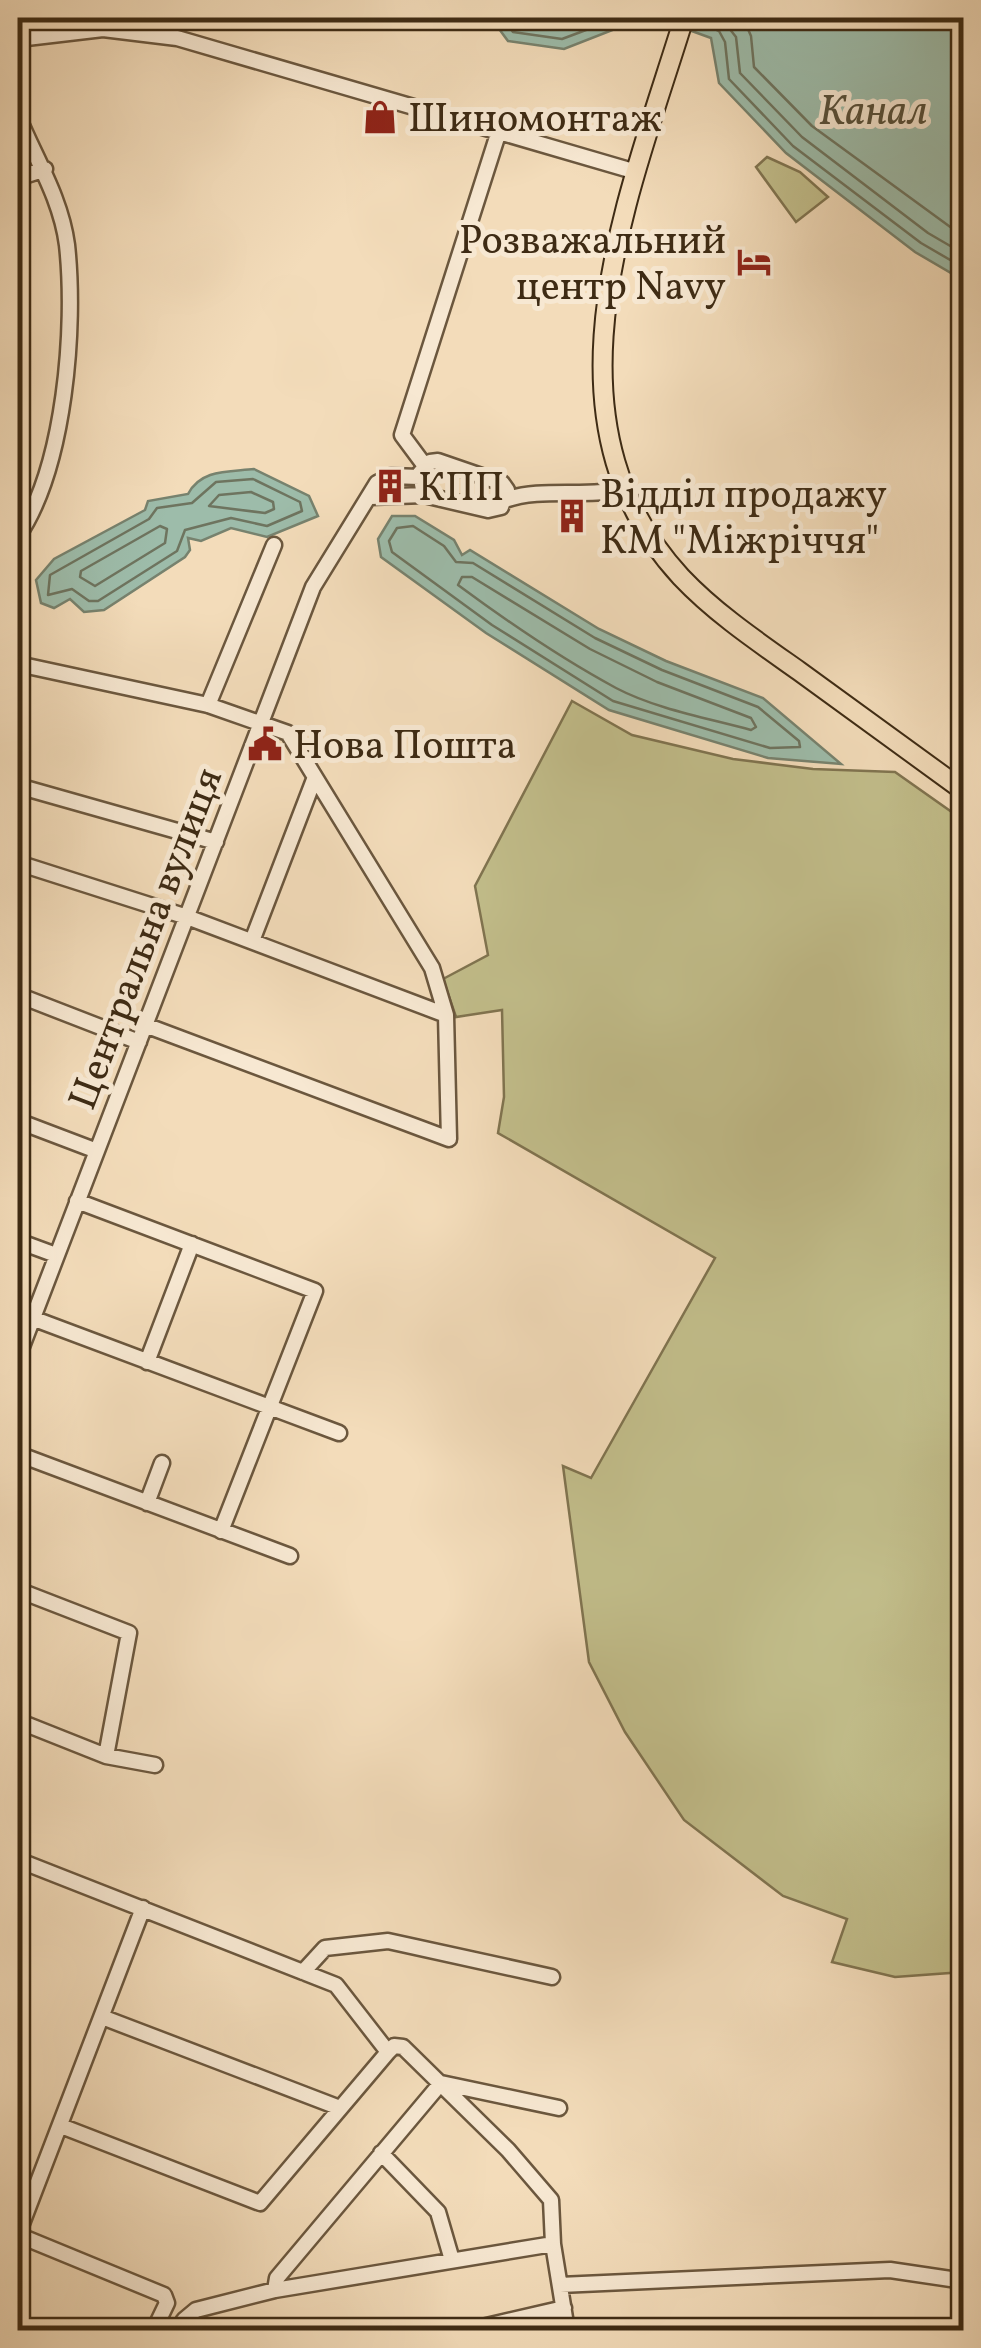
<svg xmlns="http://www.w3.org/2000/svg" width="981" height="2348" font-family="Vollkorn,serif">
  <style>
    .green { fill: #c2be8b; stroke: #807450; stroke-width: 2.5 }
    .water { fill: #9dbcaa; stroke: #77826e; stroke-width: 2.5 }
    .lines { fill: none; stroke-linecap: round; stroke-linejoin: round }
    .shore { stroke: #6e745f; stroke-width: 2.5 }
    .minor-casing { stroke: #6b573e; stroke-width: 19 }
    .major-casing { stroke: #3e2b14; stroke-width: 22 }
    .minor { stroke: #f7e8d2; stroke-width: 14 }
    .major { stroke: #f3dcba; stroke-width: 18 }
    .labels { text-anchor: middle; stroke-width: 10; stroke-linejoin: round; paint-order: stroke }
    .poi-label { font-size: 40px; fill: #3e2b14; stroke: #f7e8d2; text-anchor: start }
    .street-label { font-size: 40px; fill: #3e2b14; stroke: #f7e8d2 }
    .water-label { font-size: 42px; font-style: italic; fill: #564f3a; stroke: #f7e8d2 }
  </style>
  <rect width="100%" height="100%" fill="#f3dcba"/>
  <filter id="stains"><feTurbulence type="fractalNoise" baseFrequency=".002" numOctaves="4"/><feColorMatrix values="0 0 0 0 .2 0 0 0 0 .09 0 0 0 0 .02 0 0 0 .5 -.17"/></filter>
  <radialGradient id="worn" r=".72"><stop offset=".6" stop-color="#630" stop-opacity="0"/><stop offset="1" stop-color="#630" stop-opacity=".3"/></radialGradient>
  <!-- green -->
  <path class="green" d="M 767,157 L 800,172 L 828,197 L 796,222 L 756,167 Z
    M 572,701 L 632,735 L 733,759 L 813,769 L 895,772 L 963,820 L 963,1972 L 895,1977 L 832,1962 L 847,1919 L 783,1896 L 684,1820 L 625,1732 L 589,1662 L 563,1466 L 591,1478 L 715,1258 L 498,1133 L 504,1097 L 502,1010 L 456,1017 L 443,979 L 488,955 L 475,886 Z"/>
  <!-- water -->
  <path class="water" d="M 491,18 L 643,18 L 564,49 L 508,41 Z
    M 656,18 L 963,18 L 963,280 L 915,252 L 786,153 L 719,83 L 711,38 Z
    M 254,469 L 309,496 L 318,516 L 267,537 L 231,528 L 201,541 L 188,538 L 190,550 L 185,557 L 104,610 L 84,612 L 70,599 L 54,608 L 41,603 L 36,580 L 54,559 L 145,510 L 148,501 L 188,494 C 201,469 228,472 254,469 Z
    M 392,516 L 415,516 L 454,540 L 462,555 L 470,550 L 599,629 L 666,661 L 763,698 L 841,764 L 768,758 L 609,710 L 486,633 L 381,557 L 378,539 Z"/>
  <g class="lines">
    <!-- shore -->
    <path class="shore" d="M 503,18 L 513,32 L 562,39 L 618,18
      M 721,18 L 736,37 L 740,73 L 802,137 L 928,233 L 964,254
      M 743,18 L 751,36 L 754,67 L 812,126 L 964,237
      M 695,20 L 719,31 L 725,42 L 729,79 L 793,146 L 921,243 L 964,268
      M 253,479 L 300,502 L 302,511 L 267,526 L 231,518 L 185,530 L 177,551 L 98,601 L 89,601 L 72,589 L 48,595 L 50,575 L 149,519 L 157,508 L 192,503 L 216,482 Z
      M 251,492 L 273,502 L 274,509 L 265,513 L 209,506 L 219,495 Z
      M 160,526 L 167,529 L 165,543 L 95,586 L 80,577 L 81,571 Z
      M 413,526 L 444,546 L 456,562 L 473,563 L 595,638 L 662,670 L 758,707 L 799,741 L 800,747 L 770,748 L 613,701 L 492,625 L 392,552 L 389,541 L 397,528 Z
      M 462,577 L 472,577 L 590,649 L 657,682 L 751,718 L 756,727 L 751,730 C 707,718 656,709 616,688 C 562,659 508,622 458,585 Z"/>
    <!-- minor casing -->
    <g class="minor-casing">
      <path id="minor" d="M 18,39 L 103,29 L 177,38 L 633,171
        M 18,116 C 35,158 61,198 67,245 C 76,327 65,467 18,536
        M 18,178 L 45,169
        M 438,461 L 502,483 L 507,490 L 501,507 L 488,510 L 424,495 L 420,473 L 430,462 Z
        M 425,466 L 402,435 L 499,131
        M 371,497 L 424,495
        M 505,500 C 542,487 585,498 624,489
        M 18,664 L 208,705 L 288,733 L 432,968 L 446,1015 L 449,1139 L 145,1025
        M 208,705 L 274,545
        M 18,786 L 216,842
        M 18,863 L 187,917 L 446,1015
        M 252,941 L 315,777
        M 18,995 L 139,1042
        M 18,1121 L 97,1151
        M 77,1201 L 315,1291 L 221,1531
        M 18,1241 L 56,1255
        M 32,1318 L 339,1433
        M 18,1357 L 313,587 L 377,483 L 391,476 L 419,477
        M 147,1362 L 192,1244
        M 18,1454 L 290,1556
        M 147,1503 L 162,1463
        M 18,1590 L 129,1633 L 106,1756
        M 18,1721 L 106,1756 L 155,1765
        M 18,1860 L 336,1985 L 388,2052
        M 303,1972 L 325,1948 L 388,1941 L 552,1977
        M 102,2017 L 340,2108
        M 61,2126 L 260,2203 L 388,2052 L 394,2046 L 403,2047 L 508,2150 L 551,2200 L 553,2244 L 567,2330
        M 381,2153 L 438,2212 L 452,2260
        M 18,2234 L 143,1908
        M 18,2235 L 164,2295 L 167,2303 L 154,2330
        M 560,2285 L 890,2270 L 964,2281
        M 275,2290 L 277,2278 L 441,2083 L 559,2108
        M 184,2320 L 196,2310 L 275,2290 L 553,2244
        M 469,2330 L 564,2308"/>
    </g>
    <!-- major casing -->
    <g class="major-casing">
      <path id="major" d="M 684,18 C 630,194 533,417 681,577 C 715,613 758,642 799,671 C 854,711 909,751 964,791"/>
    </g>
    <!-- minor -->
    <use href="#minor" class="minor"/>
    <!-- major -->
    <use href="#major" class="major"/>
  </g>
  <!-- icons -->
  <defs>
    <g id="shop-bare" transform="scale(2.7)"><path d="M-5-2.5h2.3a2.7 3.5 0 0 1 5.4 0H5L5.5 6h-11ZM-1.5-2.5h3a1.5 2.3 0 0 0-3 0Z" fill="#8f2418" stroke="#f7e8d2" stroke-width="2.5" paint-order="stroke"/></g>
    <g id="hotel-bare" transform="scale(2.7)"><path d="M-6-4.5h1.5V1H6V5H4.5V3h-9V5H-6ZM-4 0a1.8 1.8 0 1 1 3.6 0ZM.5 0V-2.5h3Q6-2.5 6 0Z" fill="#8f2418" stroke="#f7e8d2" stroke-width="2.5" paint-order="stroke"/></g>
    <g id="building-bare" transform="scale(2.7)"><path d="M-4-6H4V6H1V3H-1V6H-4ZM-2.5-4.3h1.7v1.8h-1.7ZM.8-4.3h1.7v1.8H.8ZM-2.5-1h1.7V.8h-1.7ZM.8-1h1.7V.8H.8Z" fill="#8f2418" stroke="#f7e8d2" stroke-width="2.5" paint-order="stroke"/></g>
    <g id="civic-bare" transform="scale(2.7)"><path d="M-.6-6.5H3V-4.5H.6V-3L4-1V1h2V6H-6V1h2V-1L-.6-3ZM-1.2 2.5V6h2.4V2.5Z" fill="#8f2418" stroke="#f7e8d2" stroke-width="2.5" paint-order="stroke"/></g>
  </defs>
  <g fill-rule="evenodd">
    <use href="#shop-bare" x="380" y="117"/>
    <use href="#hotel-bare" x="754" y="262"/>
    <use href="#building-bare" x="390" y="486"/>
    <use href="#building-bare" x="572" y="516"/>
    <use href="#civic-bare" x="265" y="744"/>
  </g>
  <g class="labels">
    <!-- poi labels -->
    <g class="poi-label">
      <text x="408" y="131">Шиномонтаж</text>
      <text x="726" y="253" text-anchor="end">Розважальний<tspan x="726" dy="46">центр Navy</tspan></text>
      <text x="418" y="500">КПП</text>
      <text x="600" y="507">Відділ продажу<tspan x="600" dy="46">КМ "Міжріччя"</tspan></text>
      <text x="293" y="758">Нова Пошта</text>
    </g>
    <!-- street labels -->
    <g class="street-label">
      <text transform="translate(144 938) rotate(-69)" y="14">Центральна вулиця</text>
    </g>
    <!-- water labels -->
    <g class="water-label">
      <text x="873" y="124">Канал</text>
    </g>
  </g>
  <!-- margin -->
  <rect width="981" height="2348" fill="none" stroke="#f3dcba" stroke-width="60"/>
  <rect x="20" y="20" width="941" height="2308" fill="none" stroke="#3e2b14" stroke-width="5"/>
  <rect x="30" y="30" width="921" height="2288" fill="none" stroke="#3e2b14" stroke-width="2.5"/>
  <rect width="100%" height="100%" filter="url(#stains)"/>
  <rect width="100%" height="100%" fill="url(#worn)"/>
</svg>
